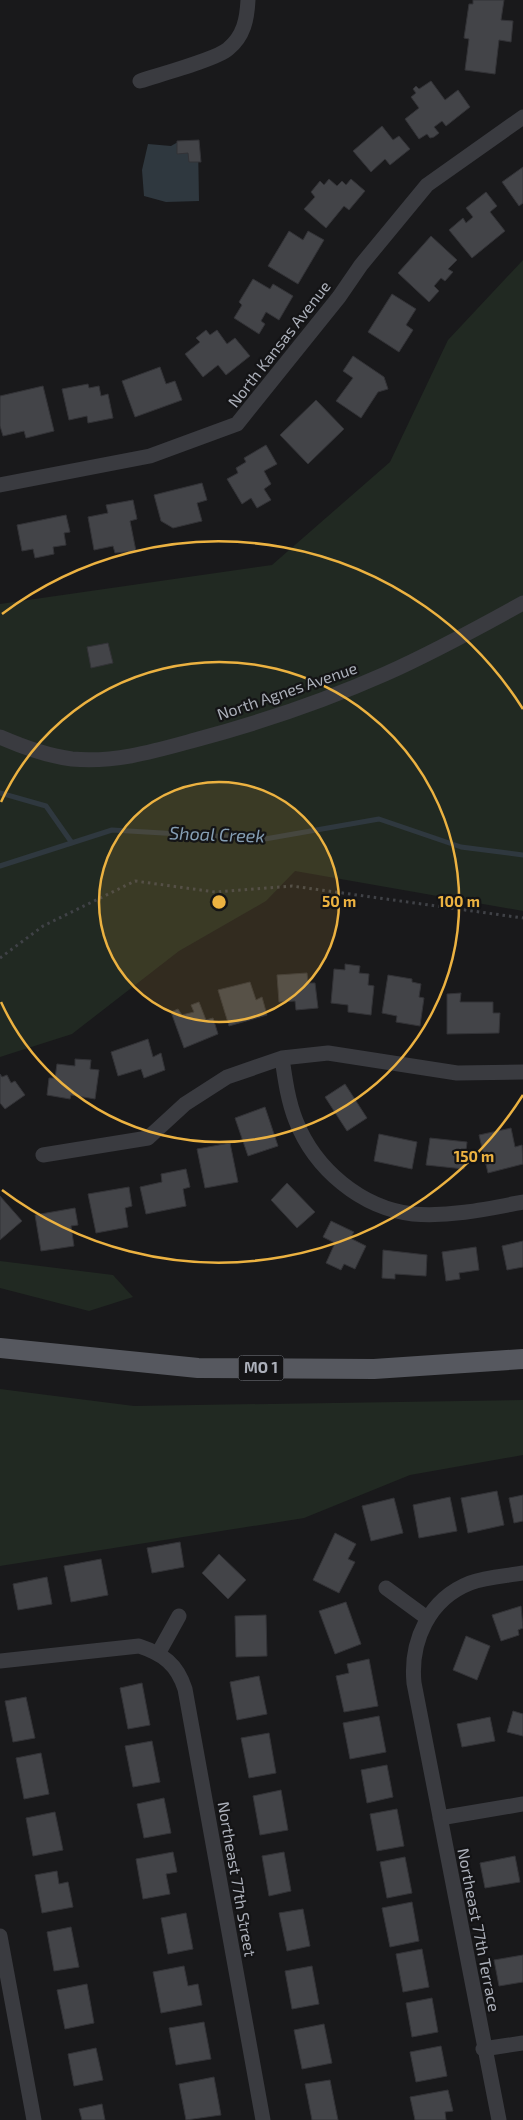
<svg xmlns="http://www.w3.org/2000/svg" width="523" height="2120" font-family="'Exo 2',sans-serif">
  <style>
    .green { fill: #212922 }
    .water { fill: #2f383f }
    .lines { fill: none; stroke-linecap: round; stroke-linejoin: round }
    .stream { stroke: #2f383f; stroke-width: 5 }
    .building { fill: #434448; stroke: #333337 }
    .path { stroke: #404247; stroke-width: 3; stroke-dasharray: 2.5 4; stroke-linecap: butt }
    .minor { stroke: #3a3b40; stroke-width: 15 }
    .major { stroke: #56585f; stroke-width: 20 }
    .ring { fill: none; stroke: #ecb241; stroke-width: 2.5 }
    .labels { text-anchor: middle; stroke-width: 4.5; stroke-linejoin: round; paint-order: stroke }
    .shield { fill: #141416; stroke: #7e8189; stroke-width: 1 }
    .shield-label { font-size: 15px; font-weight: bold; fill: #acb0ba }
    .street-label { font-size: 16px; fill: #acb0ba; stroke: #141416 }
    .water-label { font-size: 18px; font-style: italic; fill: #859eb4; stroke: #141416 }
    .centre { fill: #ecb241; stroke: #141416; stroke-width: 2.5 }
    .ring-label { font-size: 15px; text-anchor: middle; font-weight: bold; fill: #ecb241; stroke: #141416; stroke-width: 4.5; stroke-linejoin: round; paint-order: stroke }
  </style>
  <rect width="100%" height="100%" fill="#19191b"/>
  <!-- green -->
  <path class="green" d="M 523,260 L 523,911 L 295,871 L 266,901 L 179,951 L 72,1034 L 0,1057 L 0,604 L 272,565 L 390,462 L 448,340 Z
    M 0,1261 L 113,1275 L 133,1297 L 89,1311 L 0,1288 Z
    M 0,1389 L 134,1406 L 523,1400 L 523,1455 L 410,1475 L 304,1518 L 0,1566 Z"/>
  <!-- water -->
  <path class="water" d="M 178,142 L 198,143 L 199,201 L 166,202 L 144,196 L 142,170 L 148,144 L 171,146 Z"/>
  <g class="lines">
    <!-- stream -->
    <path class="stream" d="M 0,793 L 46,806 L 72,843
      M 0,866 L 112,830 L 265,839 L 379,819 L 461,847 L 523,855"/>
  </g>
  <!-- building -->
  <path class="building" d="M 473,0 L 504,0 L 501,20 L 513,21 L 511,42 L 499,40 L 495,74 L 465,70 L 469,39 L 464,38 L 469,4 L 473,4 Z
    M 431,81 L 445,100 L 458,90 L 470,107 L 446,126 L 442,121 L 434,127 L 439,133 L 434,137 L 430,138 L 427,134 L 419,139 L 405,119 L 419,108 L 411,97 L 416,93 L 413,89 L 416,86 L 419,89 Z
    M 382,126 L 393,140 L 399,136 L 410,149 L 390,165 L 385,159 L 371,172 L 353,151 Z
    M 199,140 L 201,162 L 189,162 L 188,153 L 177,154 L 177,141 Z
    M 523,167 L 523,203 L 519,206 L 502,182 Z
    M 329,179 L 337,186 L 342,181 L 346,185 L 351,179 L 365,191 L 349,210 L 344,206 L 326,228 L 304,209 L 315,197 L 311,192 L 320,181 L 324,185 Z
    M 486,192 L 497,206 L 490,212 L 505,231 L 472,258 L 449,230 L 463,218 L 466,223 L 473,217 L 466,208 Z
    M 289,231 L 303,240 L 308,231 L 324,240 L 298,284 L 268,266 Z
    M 431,236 L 457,260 L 448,269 L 453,272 L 445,281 L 441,278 L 434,286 L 439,291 L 429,302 L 398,273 Z
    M 253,279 L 270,289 L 273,284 L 293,296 L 279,320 L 266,312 L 261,321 L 265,324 L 259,334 L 234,318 L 242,305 L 239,302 Z
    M 392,294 L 416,309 L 406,325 L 413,330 L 399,352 L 368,332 Z
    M 206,330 L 210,335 L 217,330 L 227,344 L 235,338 L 250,356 L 226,375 L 218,365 L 203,377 L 185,354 L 200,342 L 196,338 Z
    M 353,356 L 384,377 L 388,389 L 378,392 L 361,418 L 336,401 L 353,378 L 343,371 Z
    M 160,367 L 166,384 L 175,381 L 182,400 L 135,417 L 122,381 Z
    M 88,384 L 89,388 L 99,386 L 101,396 L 108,394 L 113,418 L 88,423 L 87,416 L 69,420 L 62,389 Z
    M 43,386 L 54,431 L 26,438 L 24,431 L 3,436 L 0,426 L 0,396 Z
    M 316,400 L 344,429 L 308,464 L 280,435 Z
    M 266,445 L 277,464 L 264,471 L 271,484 L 264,489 L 271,500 L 257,508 L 251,498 L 242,504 L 227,479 L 238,473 L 236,468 L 246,462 L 244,458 Z
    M 202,483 L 207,500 L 197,503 L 202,521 L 173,528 L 161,521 L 154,495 Z
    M 133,500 L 137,519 L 130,521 L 136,551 L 115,553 L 113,546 L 94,550 L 88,517 L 108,513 L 106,505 Z
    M 66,515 L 70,532 L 64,533 L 66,545 L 53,547 L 54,554 L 35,558 L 33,549 L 22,551 L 17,525 Z
    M 108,643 L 113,663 L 91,668 L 87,647 Z
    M 345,964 L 360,966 L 359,973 L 369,974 L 368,985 L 374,986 L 371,1015 L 348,1012 L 348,1005 L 331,1003 L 334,969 L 345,970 Z
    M 307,973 L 308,983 L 315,983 L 318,1008 L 296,1010 L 295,1001 L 279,1002 L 277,975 Z
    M 388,975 L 412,979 L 412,982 L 421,984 L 419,997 L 424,998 L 420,1026 L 396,1022 L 397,1016 L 382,1013 Z
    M 250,982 L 256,1000 L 262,997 L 267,1015 L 229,1026 L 218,990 Z
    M 461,993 L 460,1002 L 493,1002 L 493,1013 L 500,1013 L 499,1033 L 447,1034 L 447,994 Z
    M 199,1002 L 206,1020 L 213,1018 L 218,1034 L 184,1048 L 171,1012 L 178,1009 L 182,1015 L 194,1012 L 191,1005 Z
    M 148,1039 L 153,1057 L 161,1053 L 165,1070 L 144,1078 L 141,1069 L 118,1076 L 111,1052 Z
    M 75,1059 L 91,1060 L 90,1069 L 99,1070 L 95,1099 L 71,1095 L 70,1099 L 47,1095 L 49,1078 L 55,1078 L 57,1064 L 75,1066 Z
    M 0,1074 L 2,1077 L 7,1075 L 11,1083 L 15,1081 L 25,1095 L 5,1109 L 0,1103 Z
    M 345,1084 L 367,1118 L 347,1131 L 325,1097 Z
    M 265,1107 L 278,1146 L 248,1156 L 235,1118 Z
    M 511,1128 L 515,1147 L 522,1145 L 523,1164 L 488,1173 L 479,1135 Z
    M 379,1134 L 417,1142 L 412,1169 L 374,1161 Z
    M 430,1138 L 467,1142 L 464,1169 L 426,1165 Z
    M 230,1143 L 238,1182 L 205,1188 L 197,1149 Z
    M 186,1169 L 190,1187 L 183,1189 L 186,1206 L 146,1214 L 140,1187 L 162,1182 L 161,1174 Z
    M 287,1183 L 315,1212 L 297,1228 L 271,1200 Z
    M 129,1187 L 132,1206 L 125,1208 L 128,1227 L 96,1233 L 88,1194 Z
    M 0,1196 L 22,1221 L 0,1240 Z
    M 75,1208 L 78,1225 L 71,1226 L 74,1246 L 41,1251 L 35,1215 Z
    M 331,1221 L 354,1232 L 350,1238 L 366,1246 L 355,1269 L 344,1264 L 341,1270 L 326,1263 L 335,1243 L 323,1237 Z
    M 523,1241 L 523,1267 L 507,1270 L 502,1246 Z
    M 476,1247 L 479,1270 L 459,1273 L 460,1279 L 446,1281 L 442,1252 Z
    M 383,1250 L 427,1255 L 426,1276 L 395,1274 L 395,1279 L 382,1278 Z
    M 497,1491 L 504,1525 L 468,1533 L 461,1498 Z
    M 523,1495 L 523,1521 L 514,1523 L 509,1498 Z
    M 450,1497 L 457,1531 L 419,1538 L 413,1505 Z
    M 394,1498 L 403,1533 L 371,1541 L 362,1506 Z
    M 335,1533 L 356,1544 L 348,1559 L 355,1562 L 339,1593 L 313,1580 Z
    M 180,1542 L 184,1567 L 152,1573 L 147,1548 Z
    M 219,1554 L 246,1580 L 228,1599 L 202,1573 Z
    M 101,1559 L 108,1595 L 71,1602 L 64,1566 Z
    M 47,1577 L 52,1604 L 18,1610 L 13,1584 Z
    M 346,1602 L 361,1644 L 335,1654 L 319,1611 Z
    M 521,1606 L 523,1628 L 518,1630 L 519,1635 L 501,1641 L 492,1615 Z
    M 266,1615 L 267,1656 L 236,1657 L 235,1616 Z
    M 466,1636 L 490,1646 L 477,1680 L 453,1670 Z
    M 369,1659 L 378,1706 L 344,1712 L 336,1676 L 349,1673 L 347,1664 Z
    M 259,1676 L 267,1714 L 237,1720 L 230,1682 Z
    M 142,1683 L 150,1725 L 128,1729 L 120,1688 Z
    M 26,1697 L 35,1738 L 13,1742 L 5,1701 Z
    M 513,1711 L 523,1714 L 523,1736 L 507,1732 Z
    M 379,1716 L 386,1752 L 350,1759 L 343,1723 Z
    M 490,1717 L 495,1741 L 462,1747 L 457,1724 Z
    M 269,1733 L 276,1773 L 249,1778 L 241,1738 Z
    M 152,1741 L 160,1782 L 133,1787 L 125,1746 Z
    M 41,1753 L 49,1794 L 24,1799 L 16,1758 Z
    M 387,1765 L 393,1797 L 367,1803 L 361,1770 Z
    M 281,1790 L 288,1830 L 260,1835 L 253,1796 Z
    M 164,1798 L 171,1833 L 144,1838 L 137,1804 Z
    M 397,1809 L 404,1846 L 377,1851 L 370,1814 Z
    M 55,1812 L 63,1850 L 33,1856 L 26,1818 Z
    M 173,1852 L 177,1872 L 166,1874 L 170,1894 L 143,1899 L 136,1859 Z
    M 284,1852 L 291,1891 L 269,1896 L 262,1856 Z
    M 515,1856 L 520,1882 L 485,1888 L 480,1863 Z
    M 405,1857 L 412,1893 L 387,1898 L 380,1862 Z
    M 57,1871 L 59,1884 L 68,1882 L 73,1907 L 42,1913 L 35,1875 Z
    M 412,1902 L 419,1941 L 390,1947 L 382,1908 Z
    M 303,1909 L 310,1946 L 287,1951 L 279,1913 Z
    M 186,1913 L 193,1949 L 168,1954 L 161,1918 Z
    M 71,1927 L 79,1967 L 54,1971 L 47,1932 Z
    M 422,1949 L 429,1987 L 403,1992 L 396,1954 Z
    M 523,1955 L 523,1982 L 499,1986 L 494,1960 Z
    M 184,1966 L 188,1986 L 198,1984 L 202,2005 L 161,2013 L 153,1972 Z
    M 312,1966 L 319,2004 L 292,2009 L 285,1971 Z
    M 87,1984 L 94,2023 L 65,2029 L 57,1990 Z
    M 432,1998 L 438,2032 L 412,2037 L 406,2003 Z
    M 204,2022 L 211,2059 L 176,2065 L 169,2028 Z
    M 324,2024 L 332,2063 L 302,2069 L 294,2030 Z
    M 441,2046 L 447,2076 L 416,2082 L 410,2052 Z
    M 96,2048 L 103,2080 L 74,2086 L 68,2054 Z
    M 214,2077 L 221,2115 L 186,2120 L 179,2084 Z
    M 330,2080 L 338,2120 L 312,2120 L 305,2084 Z
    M 448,2090 L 453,2111 L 445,2112 L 446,2120 L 415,2120 L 410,2097 Z
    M 102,2104 L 105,2120 L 82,2120 L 79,2109 Z"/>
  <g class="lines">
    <!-- path -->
    <path class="path" d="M 0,958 L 43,926 L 135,881 L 215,892 L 292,886 L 523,918"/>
    <!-- minor -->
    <path class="minor" d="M 140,81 C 158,75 217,59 228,49 C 244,36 247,19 248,0
      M 0,485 L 150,456 L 237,424 L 339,297 L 361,265 L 427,185 L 523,117
      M 0,737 C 23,747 47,756 72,759 C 115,763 155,751 195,740 C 259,723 324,701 385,674 C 432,653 478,628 523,603
      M 282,1058 C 285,1079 288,1101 296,1121 C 315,1169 361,1208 413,1214 C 450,1217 487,1209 523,1202
      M 43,1155 L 148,1138 L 185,1104 L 227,1077 L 282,1058 L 328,1053 L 457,1073 L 523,1072
      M 386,1588 L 427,1618
      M 159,1652 L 179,1616
      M 0,1661 L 139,1646 C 163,1654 177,1664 185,1689 L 263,2120
      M 440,1818 L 523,1804
      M 0,1936 L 34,2120
      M 483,2049 L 523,2043
      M 499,2120 L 414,1683 C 410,1641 429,1599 470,1583 C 486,1577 506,1576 523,1573"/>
    <!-- major -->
    <path class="major" d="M 0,1348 L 198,1368 L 374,1369 L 523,1359"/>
  </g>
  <!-- distance rings -->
  <circle cx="219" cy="902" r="120" fill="#ecb241" fill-opacity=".12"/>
  <g class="ring">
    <circle cx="219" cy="902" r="120"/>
    <path d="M1 802A240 240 0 1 1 1 1002"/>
    <path d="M523 1095A360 360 0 0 1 2 1190M2 614A360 360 0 0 1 523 709"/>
  </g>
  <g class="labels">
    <!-- shield labels -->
    <rect class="shield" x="238.5" y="1355.5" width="45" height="25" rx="4"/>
    <g class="shield-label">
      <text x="261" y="1373">MO 1</text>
    </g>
    <!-- street labels -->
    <g class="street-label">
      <text transform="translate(279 344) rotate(-52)" y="6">North Kansas Avenue</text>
      <text transform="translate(287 691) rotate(-19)" y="6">North Agnes Avenue</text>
      <text transform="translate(237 1879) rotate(80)" y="6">Northeast 77th Street</text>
      <text transform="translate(479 1930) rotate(79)" y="6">Northeast 77th Terrace</text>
    </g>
    <!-- water labels -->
    <g class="water-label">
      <text transform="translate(217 835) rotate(2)" y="6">Shoal Creek</text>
    </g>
  </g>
  <circle cx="219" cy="902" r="8" class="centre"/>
  <g class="ring-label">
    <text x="339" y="907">50 m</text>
    <text x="459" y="907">100 m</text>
    <text x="474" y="1162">150 m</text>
  </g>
</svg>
